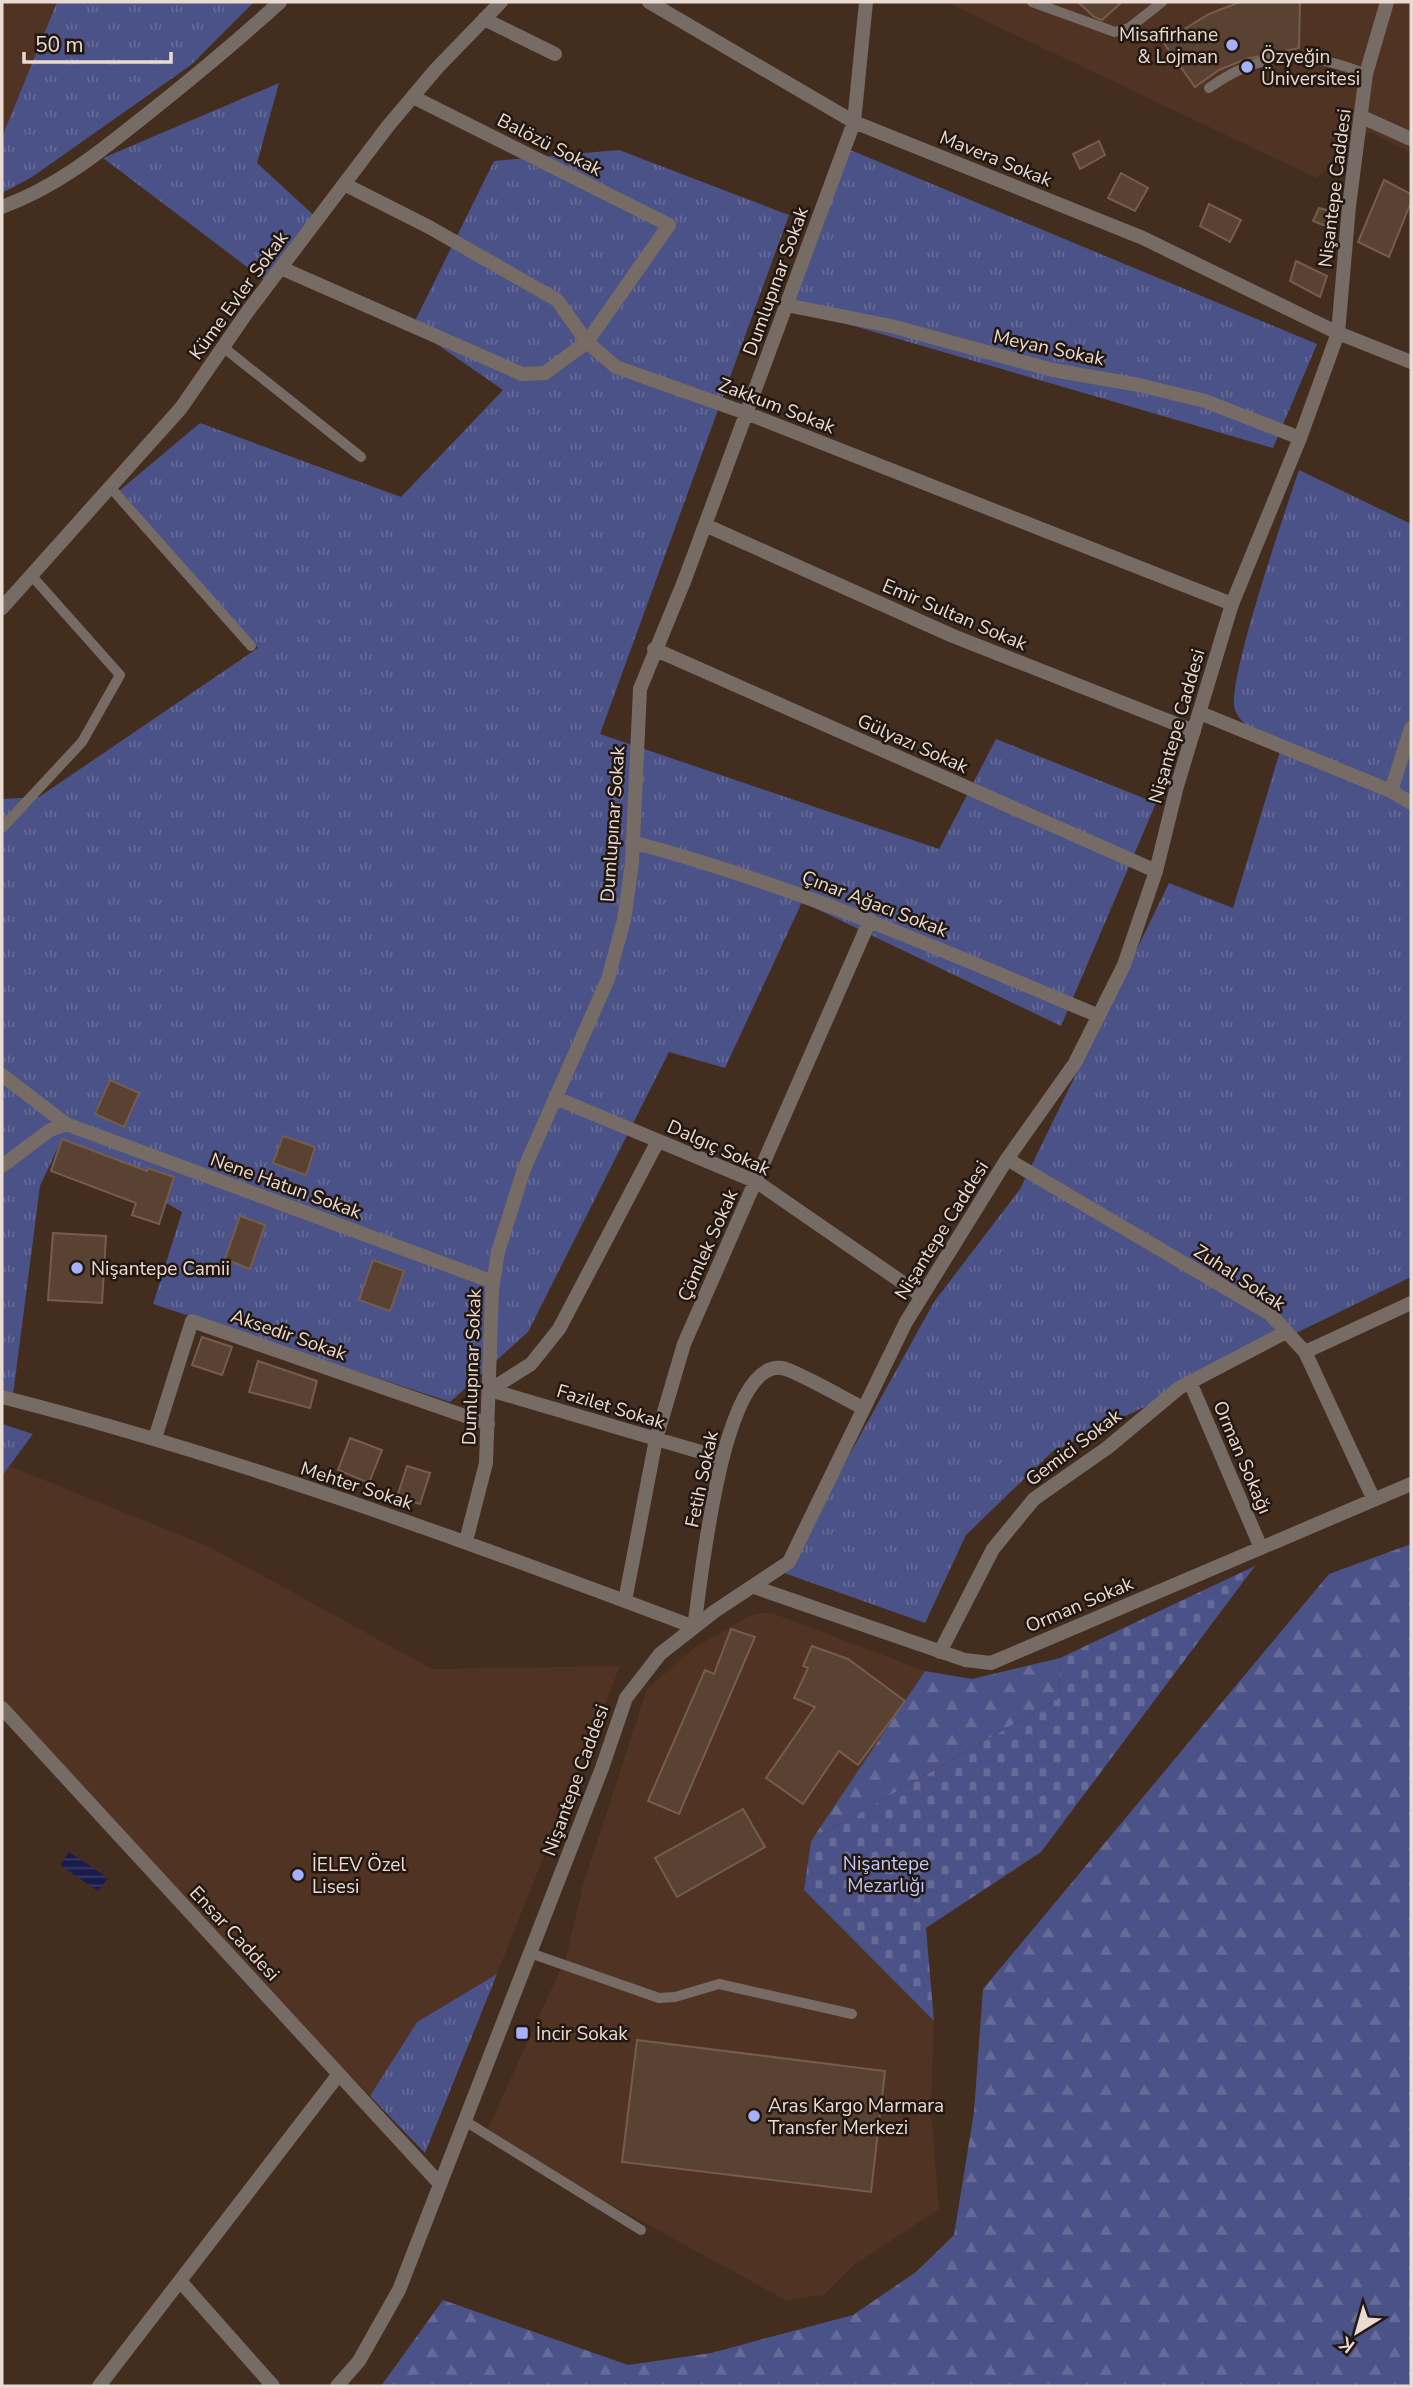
<svg xmlns="http://www.w3.org/2000/svg" width="1413" height="2388" font-family="'Nunito Sans',sans-serif">
  <style>
    .built { fill: #503322 }
    .grass { fill: url(#grass-tufts) }
    .forest { fill: url(#forest-firs) }
    .cemetery { fill: url(#cemetery-stones) }
    .water { fill: url(#water-rules) }
    .building { fill: #5a4233; stroke: #765c4c; stroke-width: 2 }
    .lines { fill: none; stroke-linecap: round; stroke-linejoin: round }
    .service { stroke: #776c65; stroke-width: 10 }
    .minor { stroke: #776c65; stroke-width: 14 }
    .tertiary { stroke: #776c65; stroke-width: 14 }
    .poi-dot { fill: #a5b1fc; stroke: #221811; stroke-width: 2.5 }
    .labels { text-anchor: middle; stroke-width: 5; stroke-linejoin: round; paint-order: stroke }
    .poi-label { font-size: 19px; fill: #eadbd2; stroke: #221811; text-anchor: start }
    .street-label { font-size: 19px; fill: #eadbd2; stroke: #221811 }
    .park-label { font-size: 19px; fill: #bfc8fb; stroke: #221811 }
  </style>
  <defs>
    <pattern id="grass-tufts" width="24" height="20" patternUnits="userSpaceOnUse" patternTransform="scale(1.75)"><rect width="24" height="20" fill="#4b5287"/><path d="M3 7l-1-3M5 7V3M7 7l1-3M15 17l-1-3M17 17v-4M19 17l1-3" fill="none" stroke="#656a97"/></pattern>
    <pattern id="forest-firs" width="22" height="20" patternUnits="userSpaceOnUse" patternTransform="scale(1.75)"><rect width="22" height="20" fill="#4b5287"/><path d="M5 1l3.5 6h-7zM16 11l3.5 6h-7z" fill="#656a97"/></pattern>
    <pattern id="cemetery-stones" width="16" height="16" patternUnits="userSpaceOnUse" patternTransform="scale(1.75)"><rect width="16" height="16" fill="#4b5287"/><path d="M2 7V4a2 2 0 0 1 4 0v3zM10 15v-3a2 2 0 0 1 4 0v3z" fill="#656a97"/></pattern>
    <pattern id="water-rules" width="6" height="5" patternUnits="userSpaceOnUse" patternTransform="scale(1.75)"><rect width="6" height="5" fill="#1a1b4d"/><path d="M0 2.5h6" fill="none" stroke="#3b3c66"/></pattern>
  </defs>
  <rect width="100%" height="100%" fill="#432d1e"/>
  <!-- built -->
  <path class="built" d="M 2,2 L 57,2 L 2,137 Z
    M 946,2 L 1411,2 L 1411,153 L 1370,132 L 1316,178 Z
    M 10,1466 L 212,1548 L 432,1669 L 620,1666 L 497,1974 L 417,2022 L 370,2096 L 30,1746 L 2,1711 L 2,1476 Z
    M 763,1613 L 772,1613 L 925,1671 L 811,1841 L 804,1889 L 934,2021 L 931,2109 L 939,2209 L 854,2265 L 825,2294 L 787,2301 L 485,2135 L 566,1957 L 583,1885 L 647,1689 L 694,1648 L 749,1616 Z"/>
  <!-- grass -->
  <path class="grass" d="M 57,2 L 254,2 L 191,65 L 32,177 L 2,193 L 2,137 Z
    M 279,83 L 257,163 L 319,220 L 267,282 L 103,158 Z
    M 848,149 L 1317,344 L 1273,448 L 792,308 Z
    M 619,150 L 789,215 L 600,734 L 939,849 L 996,739 L 1156,803 L 1061,1026 L 802,902 L 725,1068 L 669,1052 L 528,1332 L 450,1402 L 153,1304 L 182,1212 L 60,1143 L 40,1186 L 13,1395 L 2,1392 L 2,799 L 39,797 L 258,648 L 119,491 L 200,423 L 401,497 L 503,390 L 412,327 L 494,161 Z
    M 1299,470 L 1411,524 L 1411,1277 L 1052,1452 L 966,1535 L 925,1623 L 784,1573 L 934,1302 L 1020,1189 L 1169,883 L 1233,908 L 1283,741 C 1265,734 1243,730 1235,710 C 1225,685 1287,506 1299,470 Z
    M 2,1424 L 33,1434 L 2,1476 Z
    M 497,1974 L 425,2153 L 370,2096 L 417,2022 Z"/>
  <!-- forest -->
  <path class="forest" d="M 1411,1544 L 1411,2386 L 381,2386 L 443,2300 L 628,2365 L 711,2353 L 853,2315 L 916,2272 L 954,2235 L 974,2112 L 983,1989 L 1329,1574 Z
    M 1060,1658 L 1059,1698 L 811,1841 L 925,1671 L 972,1679 Z"/>
  <!-- cemetery -->
  <path class="cemetery" d="M 1255,1566 L 1041,1852 L 926,1928 L 934,2021 L 804,1890 L 811,1841 L 1059,1698 L 1060,1658 Z"/>
  <!-- water -->
  <path class="water" d="M 69,1852 L 108,1878 L 98,1891 L 60,1865 Z"/>
  <!-- building -->
  <path class="building" d="M 1078,2 L 1122,2 L 1102,20 L 1094,17 Z
    M 1240,2 L 1300,2 L 1299,48 L 1246,59 L 1219,70 L 1195,87 L 1163,42 L 1209,14 Z
    M 1099,141 L 1105,155 L 1080,169 L 1073,154 Z
    M 1121,173 L 1148,188 L 1135,211 L 1108,198 Z
    M 1384,180 L 1411,194 L 1411,202 L 1389,257 L 1358,242 Z
    M 1209,204 L 1241,220 L 1230,242 L 1200,226 Z
    M 1319,208 L 1334,212 L 1328,227 L 1313,221 Z
    M 1296,261 L 1327,276 L 1320,297 L 1290,281 Z
    M 110,1080 L 139,1093 L 124,1127 L 95,1114 Z
    M 283,1136 L 315,1147 L 306,1175 L 273,1163 Z
    M 62,1139 L 147,1171 L 147,1168 L 174,1177 L 159,1224 L 132,1215 L 136,1203 L 51,1171 Z
    M 240,1216 L 265,1225 L 250,1269 L 225,1259 Z
    M 53,1233 L 106,1236 L 102,1303 L 48,1300 Z
    M 373,1260 L 404,1271 L 390,1311 L 359,1300 Z
    M 202,1337 L 232,1347 L 222,1375 L 192,1365 Z
    M 258,1361 L 317,1381 L 310,1408 L 249,1392 Z
    M 350,1438 L 382,1450 L 369,1483 L 338,1470 Z
    M 407,1466 L 430,1473 L 420,1504 L 397,1497 Z
    M 731,1629 L 755,1637 L 679,1814 L 648,1801 L 705,1670 L 714,1674 Z
    M 812,1646 L 848,1659 L 905,1701 L 858,1765 L 839,1751 L 803,1804 L 766,1778 L 815,1707 L 794,1698 L 808,1668 L 803,1666 Z
    M 743,1809 L 765,1847 L 677,1897 L 655,1858 Z
    M 637,2040 L 885,2071 L 871,2192 L 622,2162 Z"/>
  <g class="lines">
    <!-- service -->
    <path class="service" d="M 1032,2 L 1115,32 L 1129,28 L 1162,2
      M 1209,88 C 1262,50 1307,50 1366,74
      M 223,347 L 361,457
      M 110,487 L 251,646
      M 2,828 L 82,742 L 120,675 L 31,575
      M 530,1953 L 659,1998 L 675,1997 L 719,1984 L 852,2014
      M 465,2121 L 641,2230"/>
    <!-- minor -->
    <path class="minor" d="M 649,2 L 854,122 L 1143,238 L 1338,333 L 1411,362
      M 484,19 L 555,54
      M 1362,117 L 1411,139
      M 344,184 L 429,227 L 557,300 L 587,342 L 616,367 L 746,413 L 1232,604
      M 2,207 C 56,187 96,155 141,119 C 189,81 235,43 280,2
      M 281,268 L 522,374 L 545,373 L 587,342 L 669,225 L 413,97
      M 786,305 L 891,326 L 1053,370 L 1139,385 L 1205,401 L 1300,438
      M 705,525 L 953,636 L 1194,731
      M 2,608 L 181,408 L 248,311 L 388,126 L 437,68 L 501,2
      M 654,649 L 1156,871
      M 1200,713 L 1391,791 L 1411,803
      M 1391,791 L 1411,728
      M 632,842 C 794,885 945,951 1099,1016
      M 2,1075 L 66,1124
      M 558,1099 L 757,1182 L 922,1296
      M 1007,1159 L 1270,1314 L 1305,1352 L 1374,1500
      M 2,1166 L 50,1130 L 66,1124 L 493,1282
      M 1305,1352 L 1411,1303
      M 1190,1382 L 1261,1548
      M 490,1390 L 531,1364 L 559,1329 L 658,1141
      M 490,1390 L 721,1458
      M 2,1397 C 238,1457 466,1541 694,1627 C 701,1585 721,1359 782,1368 C 795,1370 847,1400 863,1408
      M 155,1438 L 192,1321 L 488,1424
      M 466,1541 L 486,1463 L 492,1290 L 498,1252 L 524,1169 L 608,979 L 624,920 L 632,863 L 640,689 L 685,579 L 854,122 L 866,2
      M 754,1587 L 965,1660 L 991,1663 L 1411,1484
      M 625,1601 L 656,1439 L 684,1344 L 870,920
      M 940,1652 L 993,1549 L 1034,1499 L 1107,1448 L 1179,1388 L 1286,1332
      M 2,1708 L 440,2184
      M 180,2281 L 273,2386
      M 99,2386 L 339,2074"/>
    <!-- tertiary -->
    <path class="tertiary" d="M 337,2386 L 359,2361 L 399,2290 L 602,1768 L 626,1698 L 660,1654 L 715,1611 L 789,1562 L 906,1322 L 1007,1159 L 1075,1063 L 1124,965 L 1156,871 L 1177,786 L 1232,604 L 1300,438 L 1338,333 L 1349,206 L 1366,74 L 1387,2"/>
  </g>
  <!-- markers -->
  <g class="poi-dot">
    <circle cx="1232" cy="45" r="7"/>
    <circle cx="1247" cy="67" r="7"/>
    <circle cx="77" cy="1268" r="7"/>
    <circle cx="298" cy="1875" r="7"/>
    <rect x="515" y="2026" width="14" height="14" rx="3.5"/>
    <circle cx="754" cy="2116" r="7"/>
  </g>
  <g class="labels">
    <!-- poi labels -->
    <g class="poi-label">
      <text x="1218" y="41" text-anchor="end">Misafirhane<tspan x="1218" dy="22">&amp; Lojman</tspan></text>
      <text x="1261" y="63">Özyeğin<tspan x="1261" dy="22">Üniversitesi</tspan></text>
      <text x="91" y="1275">Nişantepe Camii</text>
      <text x="312" y="1871">İELEV Özel<tspan x="312" dy="22">Lisesi</tspan></text>
      <text x="536" y="2040">İncir Sokak</text>
      <text x="768" y="2112">Aras Kargo Marmara<tspan x="768" dy="22">Transfer Merkezi</tspan></text>
    </g>
    <!-- street labels -->
    <g class="street-label">
      <text transform="translate(550 144) rotate(27)" y="7">Balözü Sokak</text>
      <text transform="translate(996 158) rotate(22)" y="7">Mavera Sokak</text>
      <text transform="translate(1334 188) rotate(-83)" y="7">Nişantepe Caddesi</text>
      <text transform="translate(775 281) rotate(-70)" y="7">Dumlupınar Sokak</text>
      <text transform="translate(238 295) rotate(-54)" y="7">Küme Evler Sokak</text>
      <text transform="translate(1049 347) rotate(12)" y="7">Meyan Sokak</text>
      <text transform="translate(777 405) rotate(21)" y="7">Zakkum Sokak</text>
      <text transform="translate(955 614) rotate(23)" y="7">Emir Sultan Sokak</text>
      <text transform="translate(1176 726) rotate(-74)" y="7">Nişantepe Caddesi</text>
      <text transform="translate(913 743) rotate(24)" y="7">Gülyazı Sokak</text>
      <text transform="translate(612 824) rotate(-86)" y="7">Dumlupınar Sokak</text>
      <text transform="translate(875 903) rotate(21)" y="7">Çınar Ağacı Sokak</text>
      <text transform="translate(719 1147) rotate(24)" y="7">Dalgıç Sokak</text>
      <text transform="translate(286 1185) rotate(20)" y="7">Nene Hatun Sokak</text>
      <text transform="translate(941 1230) rotate(-58)" y="7">Nişantepe Caddesi</text>
      <text transform="translate(707 1245) rotate(-66)" y="7">Çömlek Sokak</text>
      <text transform="translate(1240 1277) rotate(33)" y="7">Zuhal Sokak</text>
      <text transform="translate(289 1334) rotate(19)" y="7">Aksedir Sokak</text>
      <text transform="translate(471 1367) rotate(-88)" y="7">Dumlupınar Sokak</text>
      <text transform="translate(611 1406) rotate(17)" y="7">Fazilet Sokak</text>
      <text transform="translate(1073 1447) rotate(-37)" y="7">Gemici Sokak</text>
      <text transform="translate(1243 1457) rotate(67)" y="7">Orman Sokağı</text>
      <text transform="translate(701 1479) rotate(-78)" y="7">Fetih Sokak</text>
      <text transform="translate(357 1485) rotate(18)" y="7">Mehter Sokak</text>
      <text transform="translate(1079 1604) rotate(-23)" y="7">Orman Sokak</text>
      <text transform="translate(575 1780) rotate(-70)" y="7">Nişantepe Caddesi</text>
      <text transform="translate(235 1933) rotate(47)" y="7">Ensar Caddesi</text>
    </g>
    <!-- park labels -->
    <g class="park-label">
      <text x="886" y="1870">Nişantepe<tspan x="886" dy="22">Mezarlığı</tspan></text>
    </g>
  </g>
  <!-- border -->
  <rect width="1413" height="2388" fill="none" stroke="#eadbd2" stroke-width="7"/>
  <!-- north arrow -->
  <g transform="translate(1357 2332) rotate(217)" stroke="#221811" stroke-width="5" paint-order="stroke">
  <path d="M0-5L12 26L0 18L-12 26Z" fill="#eadbd2"/>
  <text y="-10" font-size="19" font-weight="bold" text-anchor="middle" fill="#eadbd2">K</text>
  </g>
  <!-- scale -->
  <path d="M24 52v10h147v-10" fill="none" stroke="#eadbd2" stroke-width="3.5"/>
  <text x="35" y="52" font-size="21" fill="#eadbd2" stroke="#221811" stroke-width="5" paint-order="stroke">50 m</text>
</svg>
